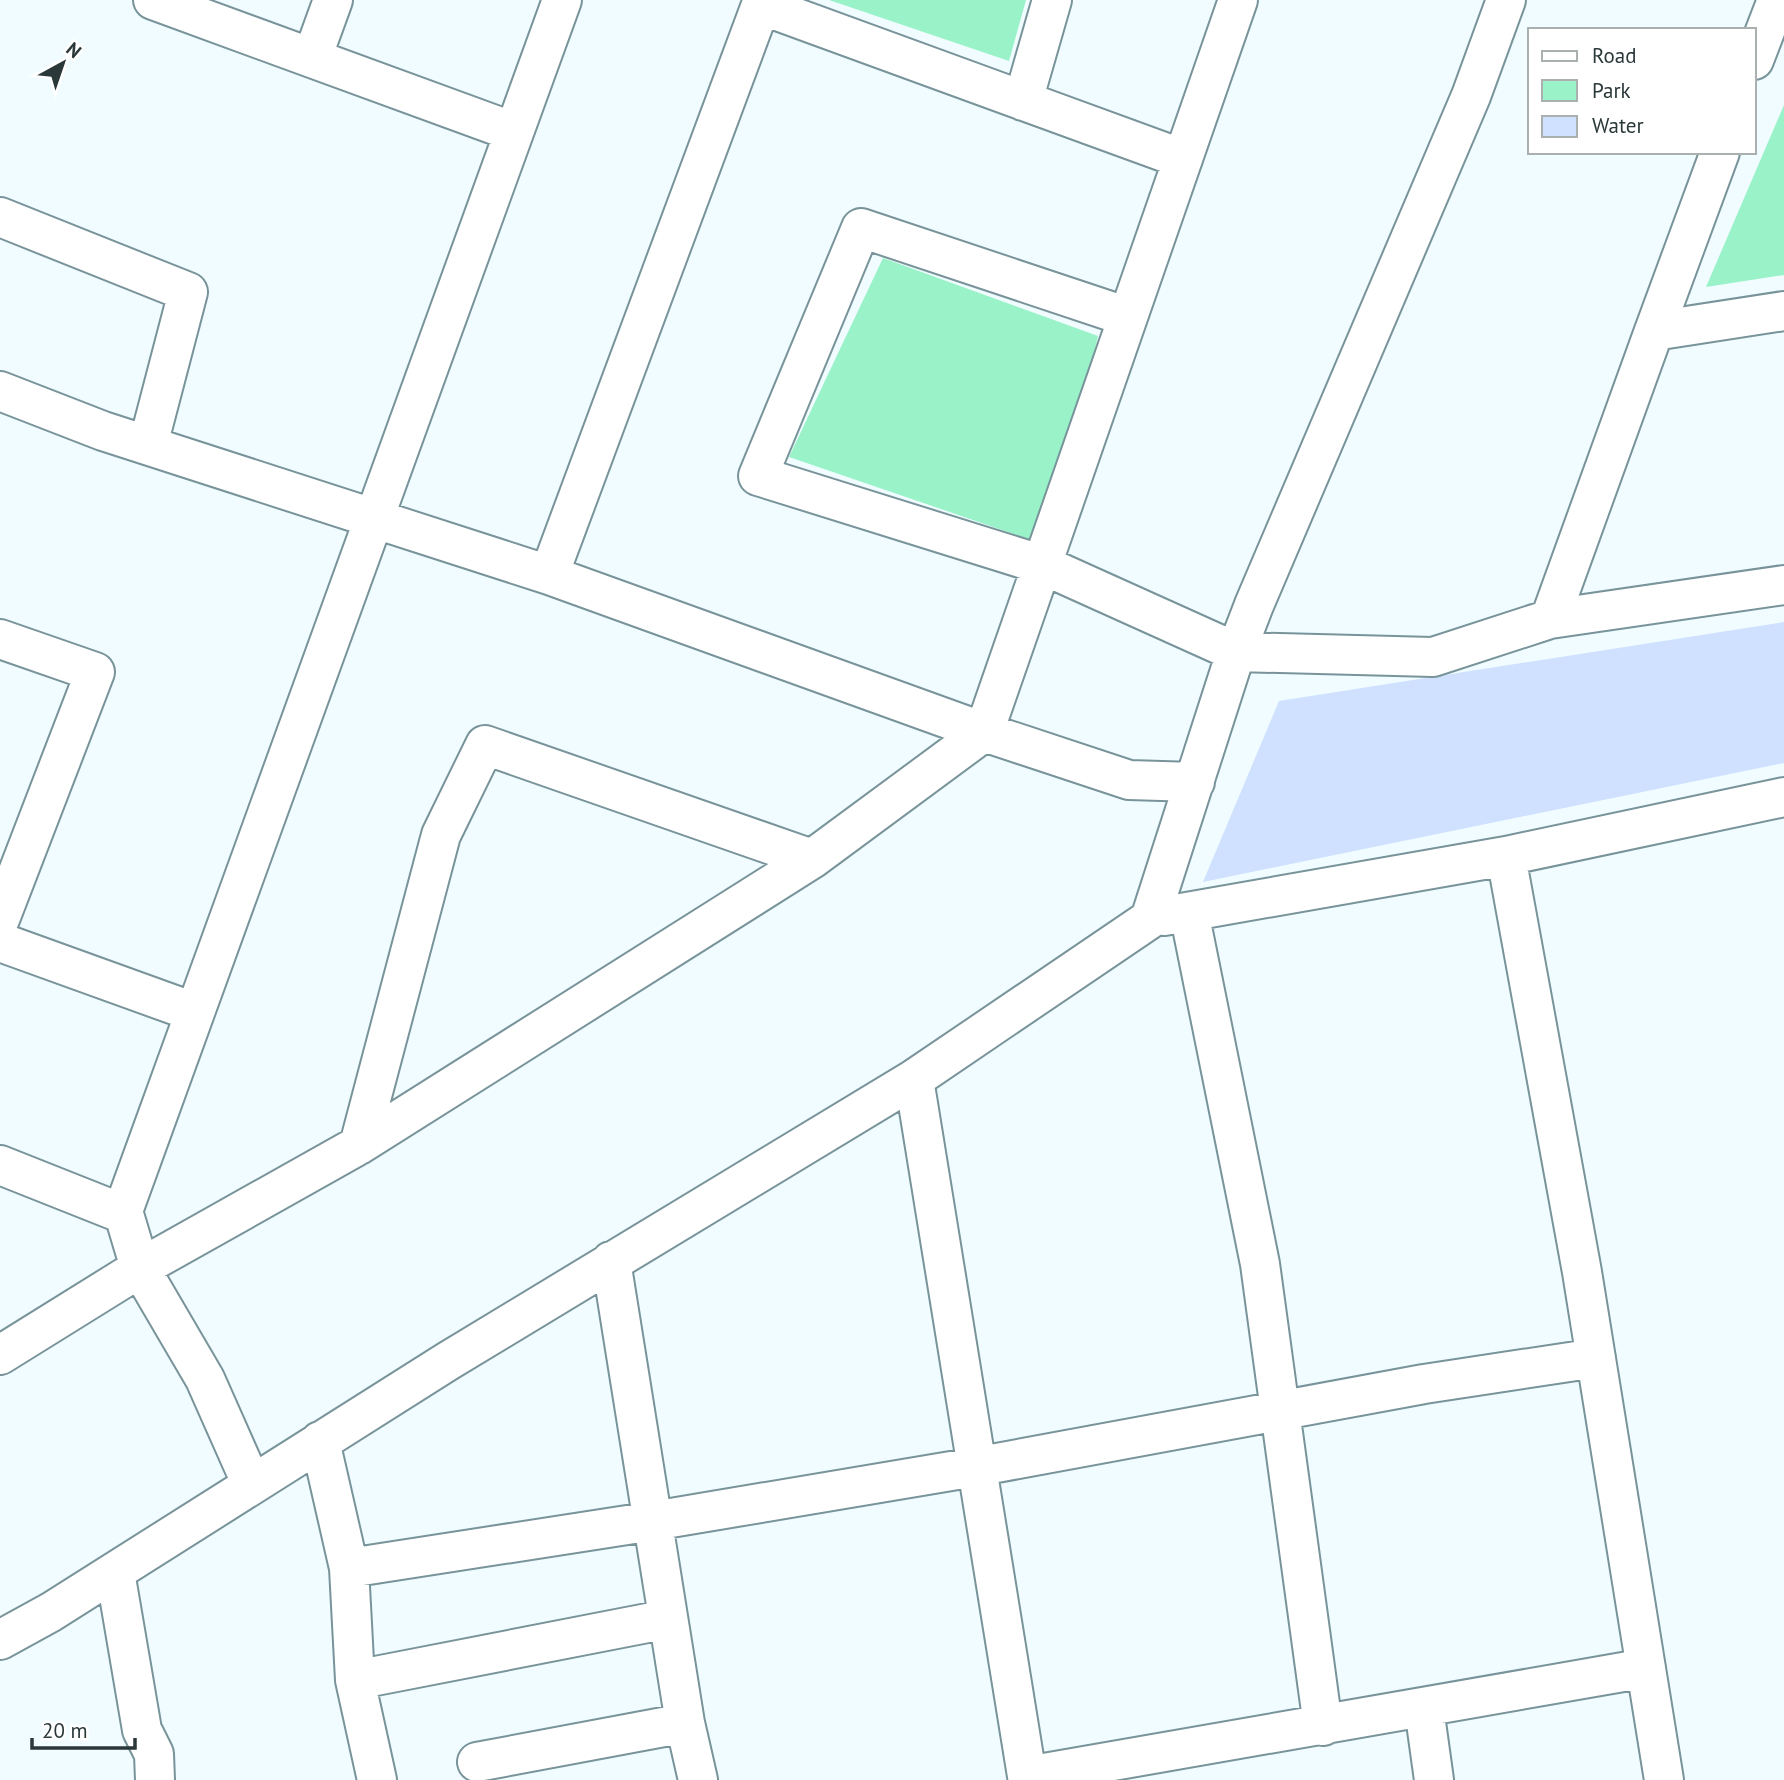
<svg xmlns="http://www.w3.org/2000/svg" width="1784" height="1780" font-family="'PT Sans',sans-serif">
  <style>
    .green { fill: #9af3c8 }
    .water { fill: #cfe1fe }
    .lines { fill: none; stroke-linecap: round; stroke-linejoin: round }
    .minor-casing { stroke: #78949a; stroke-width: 42 }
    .minor { stroke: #fff; stroke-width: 38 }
  </style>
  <rect width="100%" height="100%" fill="#f0fcff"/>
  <!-- green -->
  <path class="green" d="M 829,0 L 1026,0 L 1009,61 Z
    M 1784,105 L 1784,275 L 1706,287 Z
    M 883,258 L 1098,336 L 1049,546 L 789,457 Z"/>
  <!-- water -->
  <path class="water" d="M 1784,622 L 1784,763 L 1203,882 L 1279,701 Z"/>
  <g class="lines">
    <!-- minor casing -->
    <g class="minor-casing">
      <path id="minor" d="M 153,0 L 514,132
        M 312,58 L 333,0
        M 1754,60 L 1777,0
        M 1023,101 L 1052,0
        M 0,217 L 188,292 L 148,445
        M 1784,311 L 1654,331 L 1550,619 L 1784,585
        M 1128,317 L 861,228 L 758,476 L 1043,565 L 1236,652 L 1433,657 L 1550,619
        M 1654,331 L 1720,152
        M 0,391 L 103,431 L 549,575 L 984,732 L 1129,780 L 1195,782
        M 549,575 L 761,5 L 1183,159
        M 0,639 L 95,672 L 0,919
        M 1506,856 L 1582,1272 L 1664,1780
        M 1189,912 L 1260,1264 L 1323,1726
        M 1164,916 L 1506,856 L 1784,797
        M 0,942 L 194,1012
        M 914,1079 L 1027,1776 L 1646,1668
        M 359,1145 L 441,835 L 485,745 L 812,859
        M 0,1165 L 121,1213 L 123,1211
        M 611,1261 L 685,1723 L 698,1780
        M 0,1355 L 140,1268 L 359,1145 L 812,859 L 984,732 L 1238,0
        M 320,1441 L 349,1568 L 355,1680 L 377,1780
        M 252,1485 L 205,1379 L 140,1268 L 123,1211 L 562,0
        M 349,1568 L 653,1521 L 975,1467 L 1424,1384 L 1596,1358
        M 115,1572 L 142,1730 L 154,1754 L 155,1780
        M 0,1640 L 51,1612 L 448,1361 L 914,1079 L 1150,919 L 1236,652 L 1254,605 L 1471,96 L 1506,0
        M 355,1680 L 668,1619
        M 1424,1708 L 1434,1780
        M 477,1762 L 685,1723"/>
    </g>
    <!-- minor -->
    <use href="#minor" class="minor"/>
  </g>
  <!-- legend -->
  <rect x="1528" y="28" width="228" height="126" fill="#ffffff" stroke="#aaafb0" stroke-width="2"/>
  <rect x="1542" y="51" width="35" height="10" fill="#ffffff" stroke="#aaafb0" stroke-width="2"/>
  <text x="1592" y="63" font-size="21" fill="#2b383a">Road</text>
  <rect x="1542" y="80" width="35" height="21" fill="#9af3c8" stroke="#aaafb0" stroke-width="2"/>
  <text x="1592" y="98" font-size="21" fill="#2b383a">Park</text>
  <rect x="1542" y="116" width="35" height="21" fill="#cfe1fe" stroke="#aaafb0" stroke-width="2"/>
  <text x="1592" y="133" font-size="21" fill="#2b383a">Water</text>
  <!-- north arrow -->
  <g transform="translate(63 63) rotate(40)" stroke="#ffffff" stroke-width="5" paint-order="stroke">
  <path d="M0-5L12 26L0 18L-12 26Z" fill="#2b383a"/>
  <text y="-10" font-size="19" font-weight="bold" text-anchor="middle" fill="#2b383a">N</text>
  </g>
  <!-- scale -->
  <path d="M32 1738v10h103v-10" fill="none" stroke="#2b383a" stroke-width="3.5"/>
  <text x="42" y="1738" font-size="21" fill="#2b383a" stroke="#ffffff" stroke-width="5" paint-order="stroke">20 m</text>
</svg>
